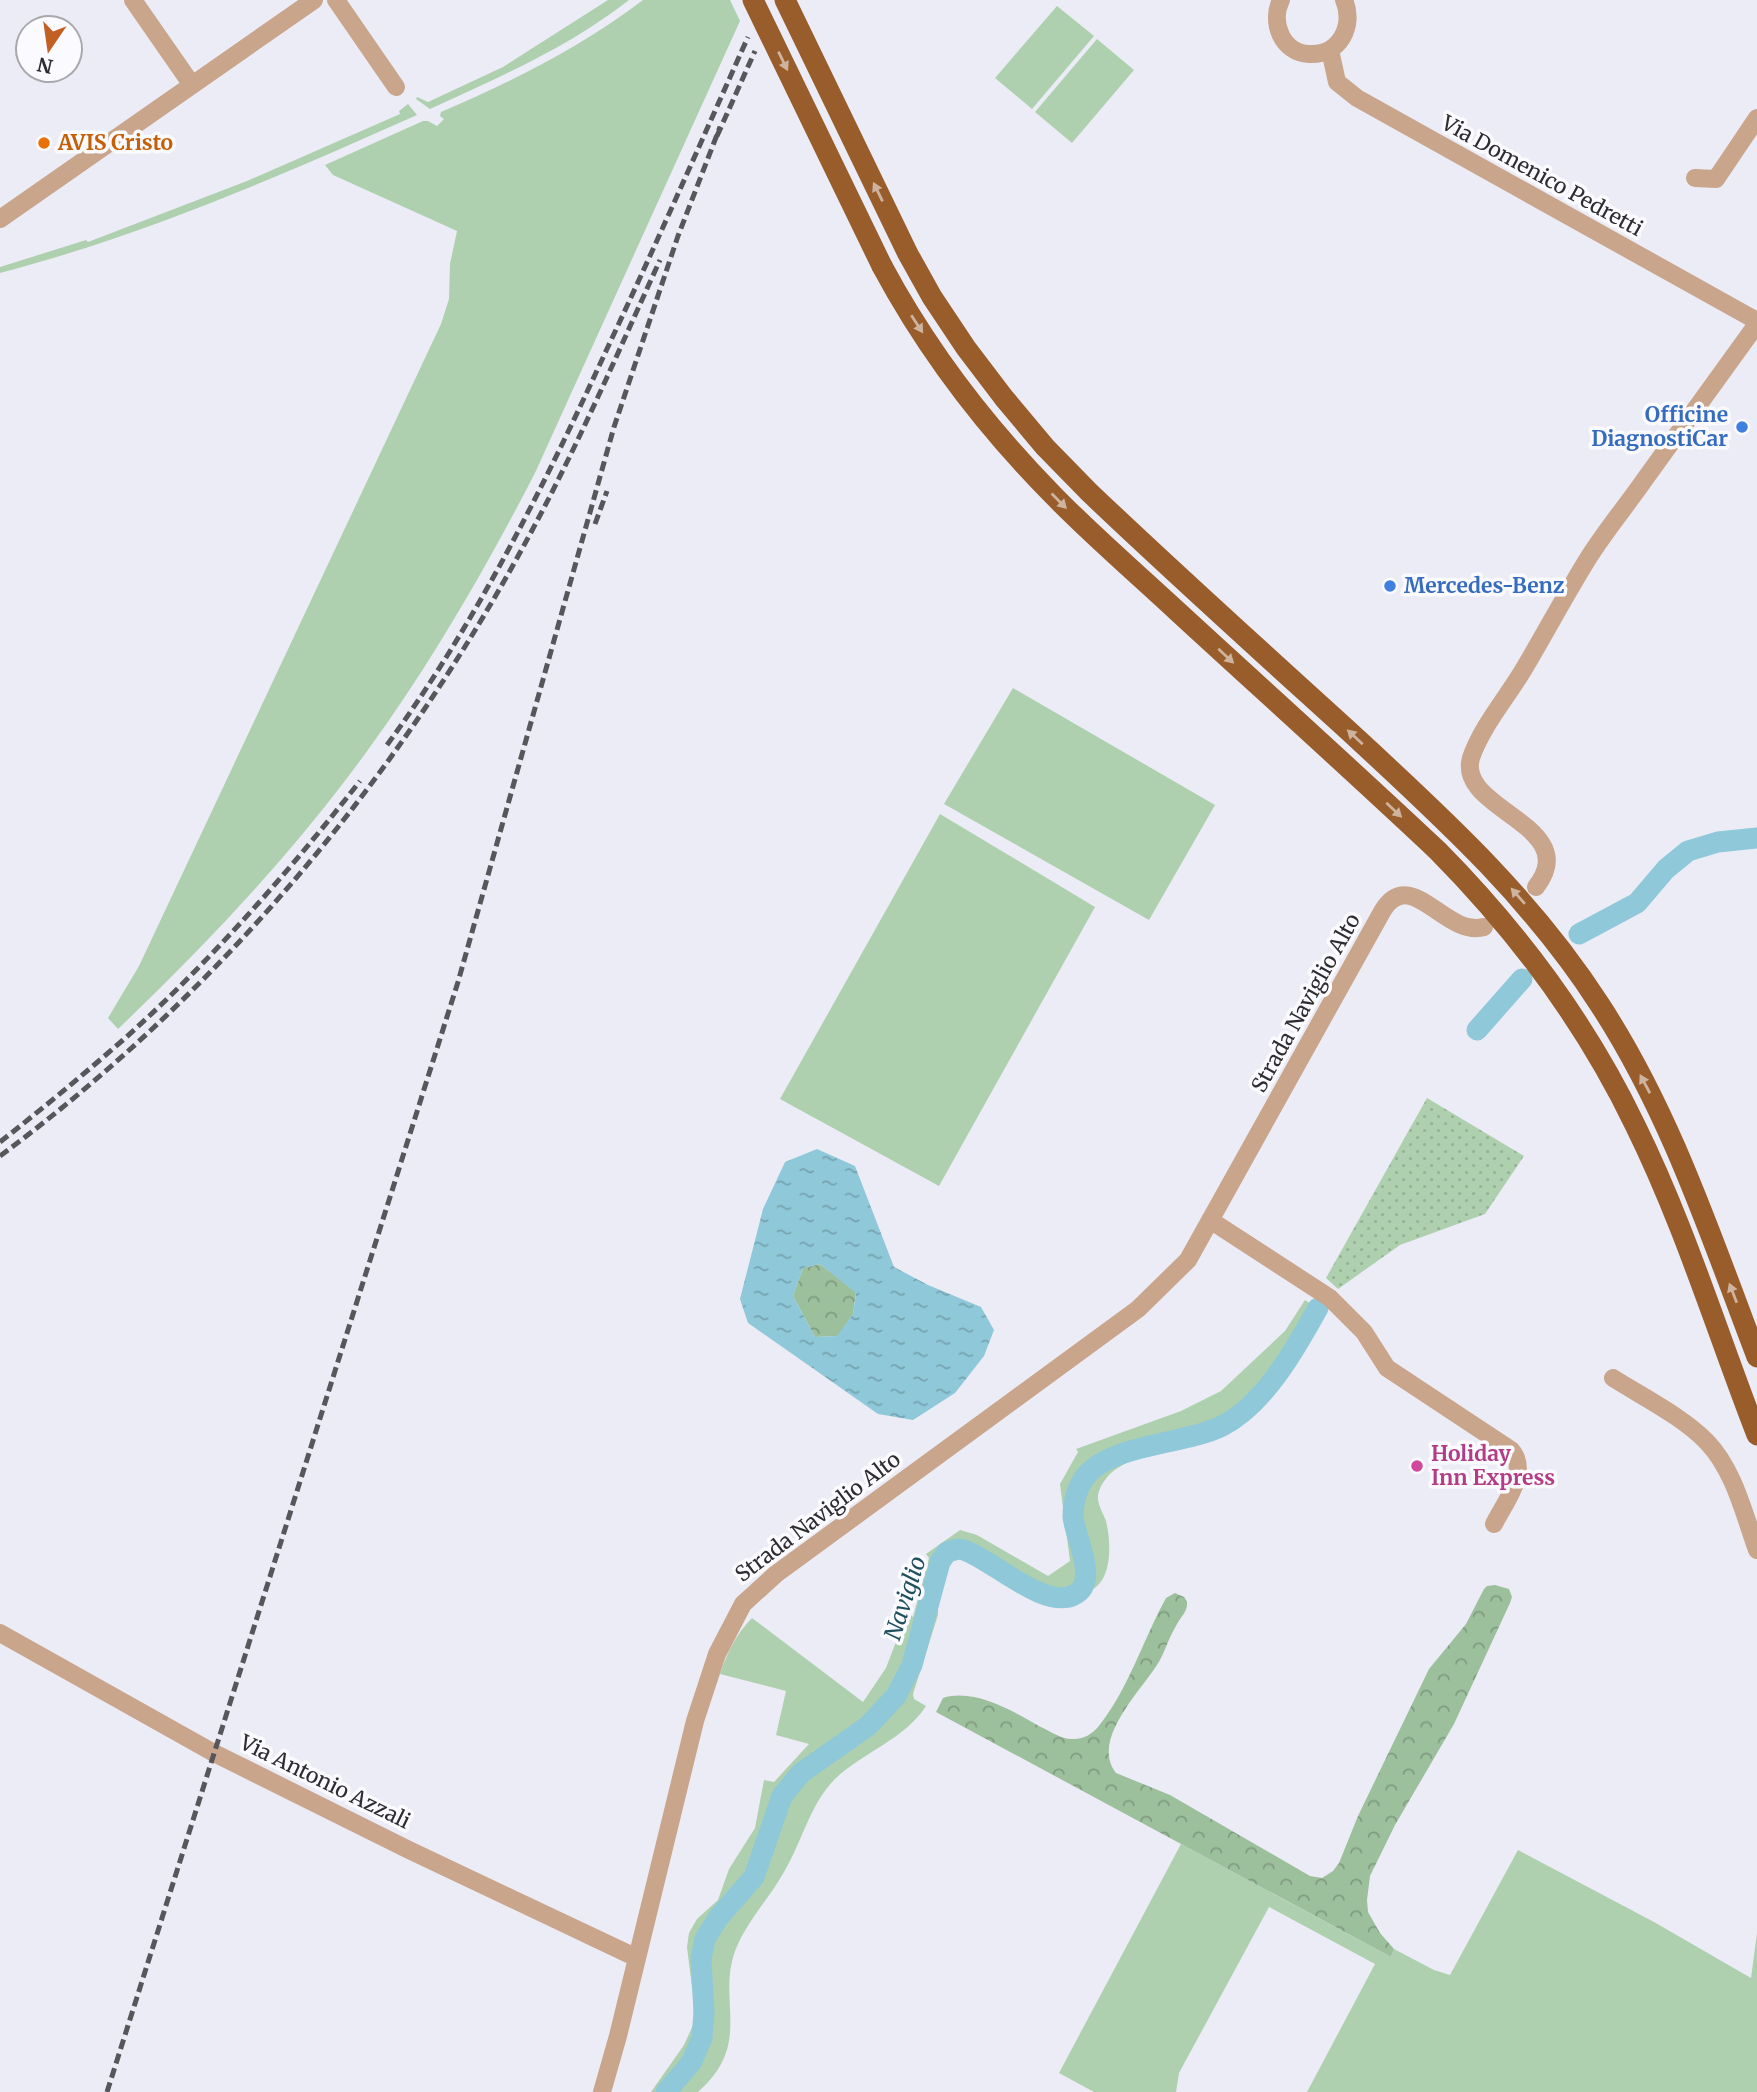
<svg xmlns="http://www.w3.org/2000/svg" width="1757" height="2092" font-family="Merriweather,serif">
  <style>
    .grass { fill: #aed0ae }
    .forest { fill: url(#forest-crowns) }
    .park { fill: url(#park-dots) }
    .water { fill: url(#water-ripples); fill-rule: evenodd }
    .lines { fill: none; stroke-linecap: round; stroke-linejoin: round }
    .canal { stroke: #8fc8d8; stroke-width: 21 }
    .minor { stroke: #c8a58b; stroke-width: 18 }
    .trunk { stroke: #985d2a; stroke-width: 21 }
    .rail { stroke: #56565b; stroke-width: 5; stroke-dasharray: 10 5; stroke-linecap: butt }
    .trunk-bridge { stroke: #985d2a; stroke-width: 21 }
    .oneway { fill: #ceb39f }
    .food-dot { fill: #e8710a; stroke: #fafaff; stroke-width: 2.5 }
    .shop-dot { fill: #3f7fe0; stroke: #fafaff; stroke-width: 2.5 }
    .hotel-dot { fill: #d1479c; stroke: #fafaff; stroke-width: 2.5 }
    .labels { text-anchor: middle; stroke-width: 7; stroke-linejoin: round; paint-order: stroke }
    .food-label { font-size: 21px; font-weight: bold; fill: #c56008; stroke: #fafaff; text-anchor: start }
    .street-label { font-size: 21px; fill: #2d2d31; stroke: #fafaff }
    .shop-label { font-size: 21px; font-weight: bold; fill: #366cbe; stroke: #fafaff; text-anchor: end }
    .hotel-label { font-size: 21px; font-weight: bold; fill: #b23c85; stroke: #fafaff; text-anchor: start }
    .water-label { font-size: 23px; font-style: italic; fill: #1f4f5c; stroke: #fafaff }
  </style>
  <defs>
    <pattern id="forest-crowns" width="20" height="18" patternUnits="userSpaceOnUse" patternTransform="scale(1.75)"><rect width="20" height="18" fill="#9cbf9c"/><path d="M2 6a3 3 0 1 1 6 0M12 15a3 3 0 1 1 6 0" fill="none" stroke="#809c80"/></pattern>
    <pattern id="park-dots" width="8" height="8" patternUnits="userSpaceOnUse" patternTransform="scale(1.75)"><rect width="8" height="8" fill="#aed0ae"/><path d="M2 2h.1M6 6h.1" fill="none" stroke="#96b396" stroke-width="1.8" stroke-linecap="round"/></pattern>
    <pattern id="water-ripples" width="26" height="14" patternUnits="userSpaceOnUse" patternTransform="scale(1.75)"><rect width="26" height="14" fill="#8fc8d8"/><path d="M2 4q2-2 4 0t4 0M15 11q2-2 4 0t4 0" fill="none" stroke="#75a3b0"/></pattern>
  </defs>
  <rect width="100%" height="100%" fill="#ececf7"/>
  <!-- grass -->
  <path class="grass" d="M 608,0 L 629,0 C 569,47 500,77 430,109 L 416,99 L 417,97 L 428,102 L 503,67 Z
    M 643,0 L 730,0 L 740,21 L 535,473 C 485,570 430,665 365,754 C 292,854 207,944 118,1029 L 108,1018 L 139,966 L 441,324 L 449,299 L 450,264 L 457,231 L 333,175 L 325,165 L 423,121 L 428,121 L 437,126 L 444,119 L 440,116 L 441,112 C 515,80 578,49 643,0 Z
    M 1057,6 L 1094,36 L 1032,109 L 995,78 Z
    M 1097,39 L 1134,70 L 1072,143 L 1035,112 Z
    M 408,104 L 417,115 C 280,176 145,235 0,273 L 0,267 L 86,240 L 88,242 L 247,181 L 400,114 L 399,111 Z
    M 1013,688 L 1215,805 L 1149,920 L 944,804 Z
    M 940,814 L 1095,907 L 939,1186 L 780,1099 Z
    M 1305,1300 L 1311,1304 C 1291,1341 1266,1392 1230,1416 C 1188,1444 1106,1435 1079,1476 C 1052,1515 1090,1557 1076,1584 C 1029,1616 984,1508 936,1555 L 903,1671 C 893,1702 862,1726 835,1742 C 814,1756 790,1766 778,1789 C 764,1815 761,1847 747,1874 C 735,1896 710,1908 701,1931 C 686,1971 709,2014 690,2052 C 683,2068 668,2080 656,2092 L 651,2092 L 684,2045 L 693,2025 L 694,2003 L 687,1947 L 689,1933 L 697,1919 L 718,1900 L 729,1869 L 755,1828 L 764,1780 L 774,1782 L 809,1744 L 776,1735 L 786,1691 L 720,1674 C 727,1653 736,1634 752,1618 L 863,1702 L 886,1668 L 907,1613 L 913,1617 L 929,1558 L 926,1554 L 960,1530 L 977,1535 L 1048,1576 L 1070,1561 L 1060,1484 L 1078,1452 L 1076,1449 L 1181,1411 L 1221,1391 L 1285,1331 Z
    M 1161,1449 C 1142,1457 1117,1463 1105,1480 C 1101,1485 1099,1490 1098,1495 C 1097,1504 1103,1513 1106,1521 C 1111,1541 1113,1580 1091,1590 C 1099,1566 1089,1561 1083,1539 C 1063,1476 1112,1461 1161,1449 Z
    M 933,1599 L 938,1605 L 938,1615 L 913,1694 L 914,1699 L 926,1706 C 904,1740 863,1752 835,1779 C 810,1804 802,1842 784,1872 C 770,1897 750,1918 738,1944 C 713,1998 756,2041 698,2092 L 673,2092 C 740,2045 691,1999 710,1944 C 718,1919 744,1907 757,1885 C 765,1872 771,1855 776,1840 C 781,1823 783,1805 794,1790 L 876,1727 L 905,1695 L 920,1659 Z
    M 1181,1844 L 1391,1957 L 1394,1949 L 1434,1970 L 1450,1975 L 1518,1850 L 1654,1922 L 1751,1978 L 1757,1933 L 1757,2092 L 1307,2092 L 1375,1964 L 1269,1907 L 1179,2073 L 1176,2092 L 1094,2092 L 1059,2073 Z"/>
  <!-- forest -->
  <path class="forest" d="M 820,1264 L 856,1292 L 853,1314 L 838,1336 L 815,1337 L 793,1296 L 803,1268 Z
    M 1495,1585 L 1509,1589 L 1512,1597 L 1510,1603 L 1454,1724 L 1395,1825 L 1370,1876 L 1367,1900 L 1368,1912 L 1380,1933 L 1394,1949 L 1391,1957 L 936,1712 L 943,1698 C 974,1688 1013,1711 1039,1726 C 1050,1731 1062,1740 1074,1739 C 1084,1739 1092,1734 1098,1727 C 1128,1690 1143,1640 1166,1598 L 1175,1593 L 1184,1597 L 1187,1602 C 1188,1612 1180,1617 1176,1626 C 1169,1637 1166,1649 1160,1660 C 1145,1687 1089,1739 1116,1773 L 1170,1795 L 1310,1876 L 1322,1878 L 1333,1871 L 1339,1863 L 1358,1816 L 1429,1669 L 1466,1624 L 1484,1589 L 1487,1586 Z"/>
  <!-- park -->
  <path class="park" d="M 1427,1098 L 1524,1156 L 1485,1214 L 1400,1245 L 1338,1289 L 1326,1278 Z"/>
  <!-- water -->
  <path class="water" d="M 817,1149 L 855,1166 L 894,1267 L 928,1285 L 981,1307 L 994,1330 L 984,1356 L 955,1393 L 913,1420 L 878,1414 L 748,1323 L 740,1299 L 763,1209 L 785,1162 ZM 820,1264 L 856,1293 L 853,1314 L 837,1336 L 815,1337 L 793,1296 L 803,1268 Z"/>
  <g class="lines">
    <!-- canal -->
    <path class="canal" d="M 1579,934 L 1637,903 L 1666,869 L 1688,851 L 1718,842 L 1757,838
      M 1477,1030 L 1522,979
      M 666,2092 L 691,2063 L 702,2038 L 704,2012 L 701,1959 L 705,1939 L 718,1918 L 754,1877 L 782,1796 L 801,1773 L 868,1726 L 896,1696 L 912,1665 L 940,1562 L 947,1552 L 958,1549 L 964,1550 C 993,1560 1044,1610 1074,1595 C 1100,1583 1075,1537 1073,1517 C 1073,1502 1077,1488 1085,1477 C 1110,1444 1184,1445 1222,1426 C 1264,1405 1296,1348 1318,1308"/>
    <!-- minor -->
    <path class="minor" d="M 133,0 L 192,85
      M 336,0 L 396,87
      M 1281,0 C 1270,22 1282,53 1309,54 C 1340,56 1355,25 1344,0
      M 1330,50 L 1337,82 L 1357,98 L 1757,321
      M 1695,178 L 1716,179 L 1757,118
      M 0,219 L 314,0
      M 1536,887 C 1584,825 1456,810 1471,758 C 1481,727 1509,695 1525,667 C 1547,630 1567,592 1589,557 C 1606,530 1627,505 1645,479 C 1682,427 1720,376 1757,324
      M 1210,1220 L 1330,1298 L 1364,1332 L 1387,1368 L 1511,1450 C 1530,1472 1505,1502 1494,1524
      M 1613,1378 C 1643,1397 1683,1417 1707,1442 C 1734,1470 1744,1514 1757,1550
      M 0,1633 L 214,1753 L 409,1850 L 637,1958
      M 602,2092 L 618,2036 L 695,1721 L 717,1654 L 743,1604 L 776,1574 L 1138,1309 L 1188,1260 L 1383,910 C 1411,865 1446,938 1484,927"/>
    <!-- trunk -->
    <path class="trunk" d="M 785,0 L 908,254 L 932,297 L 966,348 L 1004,398 L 1045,447 L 1089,492 C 1175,574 1264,654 1352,734 C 1444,819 1532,899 1600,1005 C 1671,1114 1711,1237 1757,1357
      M 882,266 C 927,350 986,427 1053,495 C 1092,535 1135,572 1177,611 C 1264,691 1352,770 1438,851 C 1517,931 1586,1023 1635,1125 C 1684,1224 1717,1332 1757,1435"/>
    <!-- rail -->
    <path class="rail" d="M 717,136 L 755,51
      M 595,524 L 607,491
      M 387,745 C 476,623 543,488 606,351 C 655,247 701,142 748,37
      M 0,1142 C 42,1109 83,1075 123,1040 C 210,962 288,873 360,781
      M 0,1156 C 225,989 407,768 537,521 C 582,436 620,348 660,260
      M 107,2092 L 458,982 L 614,427 L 678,236 L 720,127"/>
    <!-- trunk-bridge -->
    <path class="trunk-bridge" d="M 753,0 L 882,266"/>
  </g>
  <!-- one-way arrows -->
  <defs><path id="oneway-solid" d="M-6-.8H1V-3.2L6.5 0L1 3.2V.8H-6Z" transform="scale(1.75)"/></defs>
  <g class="oneway">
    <use href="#oneway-solid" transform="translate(783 61) rotate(64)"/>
    <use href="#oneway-solid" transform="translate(878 192) rotate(-116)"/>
    <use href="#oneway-solid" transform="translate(917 324) rotate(57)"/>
    <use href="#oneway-solid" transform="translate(1059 501) rotate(45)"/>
    <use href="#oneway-solid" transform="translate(1226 656) rotate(43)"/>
    <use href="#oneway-solid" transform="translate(1355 737) rotate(-137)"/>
    <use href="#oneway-solid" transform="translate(1394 810) rotate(43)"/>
    <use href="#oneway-solid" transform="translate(1518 896) rotate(-131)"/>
    <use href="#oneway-solid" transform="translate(1645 1084) rotate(-118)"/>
    <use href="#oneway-solid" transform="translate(1733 1293) rotate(-111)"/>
  </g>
  <!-- markers -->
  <circle class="food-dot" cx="44" cy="143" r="7"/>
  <g class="shop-dot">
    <circle cx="1742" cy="427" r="7"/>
    <circle cx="1390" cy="586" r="7"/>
  </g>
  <circle class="hotel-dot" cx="1417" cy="1466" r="7"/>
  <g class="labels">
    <!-- food labels -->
    <g class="food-label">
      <text x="58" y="150">AVIS Cristo</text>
    </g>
    <!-- street labels -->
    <g class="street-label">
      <text transform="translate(1542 176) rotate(29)" y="7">Via Domenico Pedretti</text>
      <text transform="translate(1306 1003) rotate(-61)" y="7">Strada Naviglio Alto</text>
      <text transform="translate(818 1517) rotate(-37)" y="7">Strada Naviglio Alto</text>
      <text transform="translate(325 1782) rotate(26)" y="7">Via Antonio Azzali</text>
    </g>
    <!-- shop labels -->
    <g class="shop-label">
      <text x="1728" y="422">Officine<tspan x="1728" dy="24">DiagnostiCar</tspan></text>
      <text x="1404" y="593" text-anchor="start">Mercedes-Benz</text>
    </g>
    <!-- hotel labels -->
    <g class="hotel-label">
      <text x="1431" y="1461">Holiday<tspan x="1431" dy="24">Inn Express</tspan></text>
    </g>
    <!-- water labels -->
    <g class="water-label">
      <text transform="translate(905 1598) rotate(-72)" y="8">Naviglio</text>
    </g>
  </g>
  <!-- north arrow -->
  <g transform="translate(49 49) rotate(193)"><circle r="33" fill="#fafaff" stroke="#a8a8ad" stroke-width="2"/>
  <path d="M0-5L12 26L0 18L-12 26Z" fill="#c26024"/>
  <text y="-10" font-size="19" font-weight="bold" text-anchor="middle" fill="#2d2d31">N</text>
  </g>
</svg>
